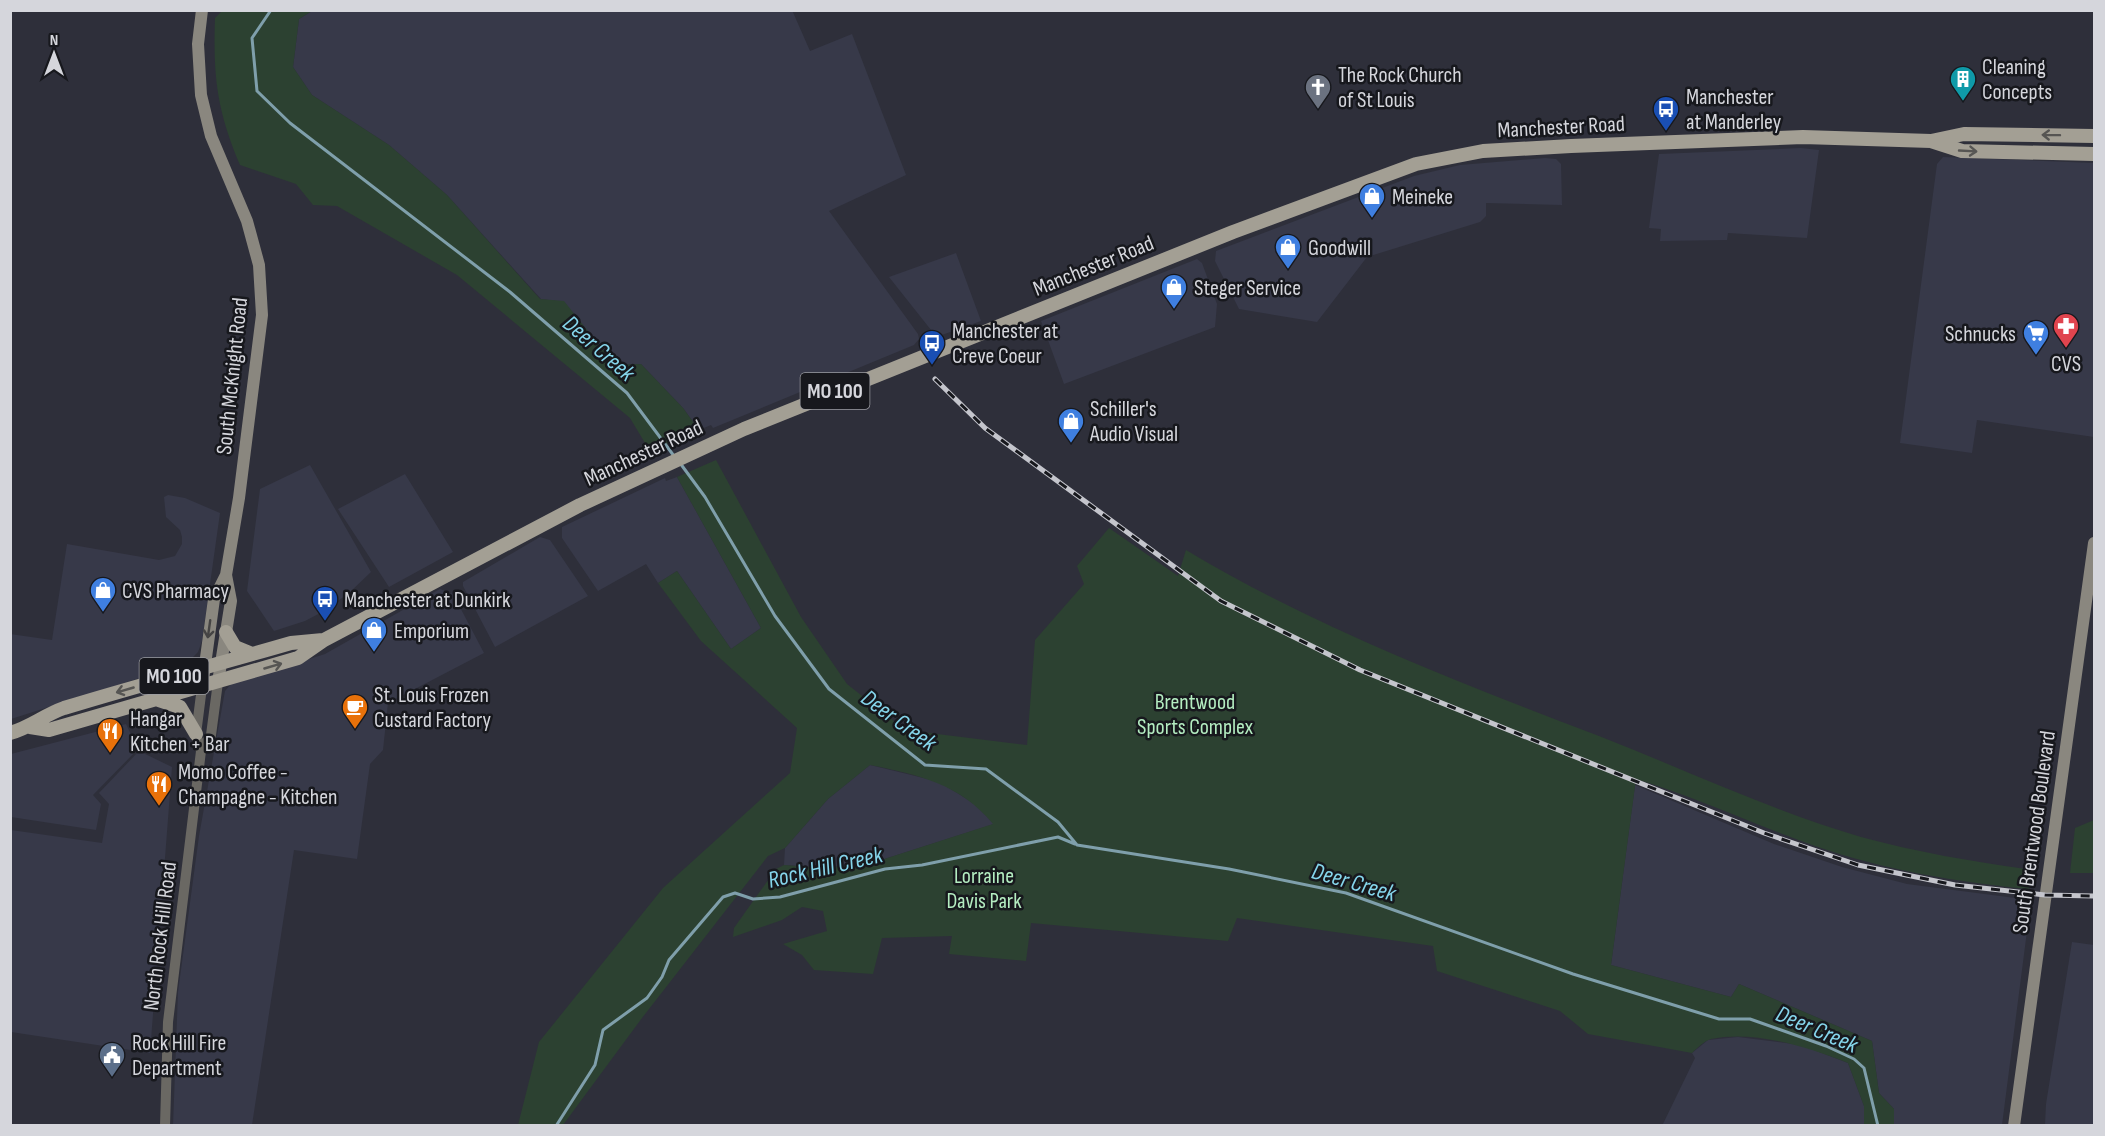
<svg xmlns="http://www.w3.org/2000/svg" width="2105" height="1136" font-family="'Sofia Sans Condensed',sans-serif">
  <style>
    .built { fill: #373949 }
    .green { fill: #2c4131 }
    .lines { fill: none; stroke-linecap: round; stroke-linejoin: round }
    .stream { stroke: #7f9fab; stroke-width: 3 }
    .tertiary { stroke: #6a6863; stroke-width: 10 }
    .secondary { stroke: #8a877f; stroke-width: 12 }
    .primary { stroke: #a39f94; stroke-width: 14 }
    .rail-casing { stroke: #c4c5cc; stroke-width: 5 }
    .rail { stroke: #17181d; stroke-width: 3; stroke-dasharray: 9; stroke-linecap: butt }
    .oneway { stroke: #565553 }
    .oneway2 { stroke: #454444 }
    .labels { text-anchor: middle; stroke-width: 5; stroke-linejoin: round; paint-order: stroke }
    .shield { fill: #17181d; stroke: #9c9da3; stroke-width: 1.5 }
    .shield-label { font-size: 21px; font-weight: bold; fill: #d5d6dc }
    .poi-label { font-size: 22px; fill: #d5d6dc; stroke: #17181d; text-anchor: start }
    .street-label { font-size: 22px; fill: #d5d6dc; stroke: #17181d }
    .park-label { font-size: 22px; fill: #b4edc1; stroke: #17181d }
    .water-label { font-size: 24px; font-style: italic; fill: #85d5eb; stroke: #17181d }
  </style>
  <rect width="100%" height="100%" fill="#2e2f3a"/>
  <!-- built -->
  <path class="built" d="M 792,10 L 810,51 L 852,34 L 906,175 L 829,211 L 918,334 L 919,339 L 914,345 L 713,428 L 711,425 L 699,430 L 683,408 L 641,364 L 615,365 L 564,302 L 541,299 L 447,195 L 389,145 L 312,95 L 293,67 L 299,19 L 312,11 Z
    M 1801,148 L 1819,150 L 1807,238 L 1728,233 L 1727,240 L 1660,241 L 1661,229 L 1649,228 L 1659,154 Z
    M 1943,157 L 2094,163 L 2094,437 L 1977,420 L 1972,453 L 1900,443 L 1937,164 Z
    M 1545,158 L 1556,159 L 1561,164 L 1562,205 L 1486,203 L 1486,216 L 1480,222 L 1367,257 L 1317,322 L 1239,309 L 1215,261 L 1216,251 L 1414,176 L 1460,165 Z
    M 956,253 L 981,321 L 939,336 L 935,335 L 889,277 Z
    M 1197,259 L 1202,263 L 1217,304 L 1215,327 L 1064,384 L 1041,321 Z
    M 310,465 L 371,572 L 349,593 L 324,611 L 305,621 L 274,631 L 247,591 L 260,489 Z
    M 405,474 L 453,552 L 389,587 L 338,509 Z
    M 677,477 L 761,628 L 731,649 L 677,571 L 658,583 L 646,564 L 598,591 L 562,538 L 562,527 L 665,478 L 666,481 Z
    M 168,495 L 185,498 L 220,513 L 202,641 L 198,652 L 187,663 L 11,719 L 10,634 L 52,640 L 67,544 L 159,560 L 175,556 L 182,544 L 182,537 L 180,530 L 166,517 L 164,497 Z
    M 540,537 L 550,540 L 588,596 L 495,647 L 463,586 L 463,582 Z
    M 440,589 L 453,594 L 484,653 L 388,703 L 383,750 L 370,764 L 357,859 L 294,850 L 252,1125 L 173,1126 L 178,992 L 199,836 L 225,691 L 231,684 L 325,654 Z
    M 126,724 L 138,749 L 93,795 L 101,804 L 96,830 L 11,817 L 11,754 Z
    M 139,751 L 172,767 L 150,1053 L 11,1032 L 11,830 L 102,843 L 109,804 L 99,793 Z
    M 870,765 L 940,782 L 976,805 L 994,824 L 872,863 L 824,868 L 784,865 L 785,848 L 828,799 Z
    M 1635,785 L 1774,844 L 1842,867 L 1907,884 L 2031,900 L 2002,1125 L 1894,1125 L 1894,1109 L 1879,1093 L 1872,1041 L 1739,984 L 1731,997 L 1611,965 Z
    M 2072,942 L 2094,945 L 2094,1125 L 2045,1125 L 2046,1104 Z
    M 1738,1037 L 1801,1045 L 1848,1063 L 1864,1106 L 1864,1125 L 1662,1126 L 1695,1058 L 1692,1053 L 1708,1040 Z"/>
  <!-- green -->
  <path class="green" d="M 222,11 L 312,11 L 299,19 L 293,67 L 312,95 L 389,145 L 447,195 L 540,299 L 564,301 L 615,365 L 641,364 L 683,408 L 699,430 L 652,450 L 648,448 L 630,418 L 457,275 L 337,206 L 313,205 L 296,184 L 240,165 C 217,111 213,77 215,18 Z
    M 716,460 L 801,617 L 847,684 L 905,730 L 1027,745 L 1035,640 L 1084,584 L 1077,566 L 1109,528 L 1178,576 L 1186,550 C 1316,628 1458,682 1599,736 C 1686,770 1772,811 1861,837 C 1916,852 1970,861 2026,869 L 2031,873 L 2029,889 C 1957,882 1884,870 1815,846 C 1755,825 1696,797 1636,779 L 1611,965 L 1731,997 L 1739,984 L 1872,1041 L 1879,1093 L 1894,1109 L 1894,1125 L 1864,1125 L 1864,1106 L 1848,1063 C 1808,1047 1754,1030 1711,1039 C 1704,1041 1697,1048 1692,1053 L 1588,1034 L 1560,1011 L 1437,971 L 1433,946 L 1237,918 L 1228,941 L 1031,923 L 1026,961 L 949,954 L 952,936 L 882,938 L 873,974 L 814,970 L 802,955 L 783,944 L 827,931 L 823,911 L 802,907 L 782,920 L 733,937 L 734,928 L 776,869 L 784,865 L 824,868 L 872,863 L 993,824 C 960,784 919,775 870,765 L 828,799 L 785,848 L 768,856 L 642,1018 L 563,1125 L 518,1125 L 539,1042 L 663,888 L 790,773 L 797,728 L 701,641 L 658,583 L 677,571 L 731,649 L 761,628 L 677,477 Z
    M 2094,820 L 2094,873 L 2070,873 L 2075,828 Z"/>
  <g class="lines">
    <!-- stream -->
    <path class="stream" d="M 271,10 L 252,38 L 257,91 L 290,123 L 510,292 L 627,393 L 674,456
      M 680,463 L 705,497 L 775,616 L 829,689 L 925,765 L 986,769 L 1058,822 L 1077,845 L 1229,869 L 1346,893 L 1573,974 L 1719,1019 L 1750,1019 L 1826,1046 L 1854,1059 L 1864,1068 L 1878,1126
      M 556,1126 L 595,1065 L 603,1030 L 647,998 L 662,977 L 669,960 L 723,897 L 735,893 L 753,899 L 780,897 L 885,869 L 922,865 L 1058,837 L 1075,844"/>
    <!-- tertiary -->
    <path class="tertiary" d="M 201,751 L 211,735 L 218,682
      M 165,1126 L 168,1022 L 201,751 L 196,734 L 202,687"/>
    <!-- secondary -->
    <path class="secondary" d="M 218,682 L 231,601 L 226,575
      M 202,687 L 214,599 L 226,575 L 239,498 L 262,315 L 259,265 L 247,221 L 211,136 L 201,95 L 198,44 L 202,10
      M 2014,1126 L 2094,543"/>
    <!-- primary -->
    <path class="primary" d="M 1931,141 L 1962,151 L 2094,154
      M 226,632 L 235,647 L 252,654
      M 159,700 L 180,707 L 196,734
      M 30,727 L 49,730 L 298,658 L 324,640 L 580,505 L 744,429 L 1233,232 L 1416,164 L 1483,151 L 1571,146 L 1803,137 L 1931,141 L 1964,134 L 2094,136
      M 10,733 C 31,727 44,715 64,708 C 139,685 215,665 291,643 L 323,640"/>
    <!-- rail casing -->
    <g class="rail-casing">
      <path id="rail" d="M 935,379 L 985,428 L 1221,601 L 1360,670 L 1764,833 L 1858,865 L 1955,885 L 2045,895 L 2094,896"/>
    </g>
    <!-- rail -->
    <use href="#rail" class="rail"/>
  </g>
  <!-- one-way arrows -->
  <defs><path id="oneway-shaft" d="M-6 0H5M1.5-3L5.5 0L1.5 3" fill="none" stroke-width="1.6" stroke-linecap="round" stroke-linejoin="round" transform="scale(1.5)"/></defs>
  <g class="oneway">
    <use href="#oneway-shaft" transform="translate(2051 135) rotate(-179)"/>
    <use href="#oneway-shaft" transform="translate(1968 151) rotate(3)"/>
    <use href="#oneway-shaft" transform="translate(273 666) rotate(-16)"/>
    <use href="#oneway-shaft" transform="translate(125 690) rotate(164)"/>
  </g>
  <use class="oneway2" href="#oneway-shaft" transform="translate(209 629) rotate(98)"/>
  <!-- icons -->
  <defs>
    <g id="building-pin" transform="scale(1.35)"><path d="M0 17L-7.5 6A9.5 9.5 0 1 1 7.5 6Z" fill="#0f9aa8" stroke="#17181d"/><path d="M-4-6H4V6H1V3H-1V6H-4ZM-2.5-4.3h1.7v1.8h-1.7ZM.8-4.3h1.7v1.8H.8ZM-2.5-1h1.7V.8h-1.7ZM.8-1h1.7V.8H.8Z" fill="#fff"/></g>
    <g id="church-pin" transform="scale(1.35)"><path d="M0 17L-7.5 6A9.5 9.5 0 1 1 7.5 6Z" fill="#6b7280" stroke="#17181d"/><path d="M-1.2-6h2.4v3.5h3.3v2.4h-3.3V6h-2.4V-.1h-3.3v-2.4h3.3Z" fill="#fff"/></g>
    <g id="bus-pin" transform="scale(1.35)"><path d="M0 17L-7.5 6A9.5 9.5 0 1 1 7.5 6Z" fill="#1a4fb4" stroke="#17181d"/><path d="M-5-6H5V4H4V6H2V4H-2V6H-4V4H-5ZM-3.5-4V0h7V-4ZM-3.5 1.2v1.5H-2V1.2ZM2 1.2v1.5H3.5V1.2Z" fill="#fff"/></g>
    <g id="shop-pin" transform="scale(1.35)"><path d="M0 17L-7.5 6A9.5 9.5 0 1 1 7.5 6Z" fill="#3f7fe0" stroke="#17181d"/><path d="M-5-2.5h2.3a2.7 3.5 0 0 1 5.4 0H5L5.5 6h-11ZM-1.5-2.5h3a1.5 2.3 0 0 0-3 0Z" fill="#fff"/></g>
    <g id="pharmacy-pin" transform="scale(1.35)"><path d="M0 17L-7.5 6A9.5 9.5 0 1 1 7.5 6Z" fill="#e0444e" stroke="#17181d"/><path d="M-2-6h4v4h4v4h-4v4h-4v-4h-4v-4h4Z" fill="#fff"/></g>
    <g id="supermarket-pin" transform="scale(1.35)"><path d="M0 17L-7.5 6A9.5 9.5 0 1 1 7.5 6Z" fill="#3f7fe0" stroke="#17181d"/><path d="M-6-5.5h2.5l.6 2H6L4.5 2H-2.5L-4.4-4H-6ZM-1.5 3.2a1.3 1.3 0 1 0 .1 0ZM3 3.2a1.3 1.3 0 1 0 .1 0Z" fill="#fff"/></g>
    <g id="cafe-pin" transform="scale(1.35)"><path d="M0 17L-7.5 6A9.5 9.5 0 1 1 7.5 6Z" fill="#e8710a" stroke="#17181d"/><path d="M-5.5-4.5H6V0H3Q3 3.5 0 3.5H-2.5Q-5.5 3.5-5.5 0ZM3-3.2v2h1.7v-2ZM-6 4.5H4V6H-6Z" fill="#fff"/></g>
    <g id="restaurant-pin" transform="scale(1.35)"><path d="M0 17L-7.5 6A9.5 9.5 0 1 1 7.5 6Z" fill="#e8710a" stroke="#17181d"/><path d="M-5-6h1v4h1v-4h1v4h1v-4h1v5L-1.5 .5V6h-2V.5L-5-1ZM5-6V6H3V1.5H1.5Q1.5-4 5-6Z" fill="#fff"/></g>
    <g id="civic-pin" transform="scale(1.35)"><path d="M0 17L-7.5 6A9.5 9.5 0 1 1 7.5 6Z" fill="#5c6f8a" stroke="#17181d"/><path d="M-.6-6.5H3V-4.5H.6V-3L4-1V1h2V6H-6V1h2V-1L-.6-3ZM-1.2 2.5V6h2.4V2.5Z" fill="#fff"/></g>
  </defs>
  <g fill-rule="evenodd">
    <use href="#building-pin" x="1963" y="79"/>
    <use href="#church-pin" x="1318" y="87"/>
    <use href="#bus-pin" x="1666" y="109"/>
    <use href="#shop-pin" x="1372" y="196"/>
    <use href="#shop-pin" x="1288" y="247"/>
    <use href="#shop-pin" x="1174" y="287"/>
    <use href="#pharmacy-pin" x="2066" y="326"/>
    <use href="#supermarket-pin" x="2036" y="333"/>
    <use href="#bus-pin" x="932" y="343"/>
    <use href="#shop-pin" x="1071" y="421"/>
    <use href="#shop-pin" x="103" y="590"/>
    <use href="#bus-pin" x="325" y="599"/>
    <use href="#shop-pin" x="374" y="630"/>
    <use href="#cafe-pin" x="355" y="707"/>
    <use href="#restaurant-pin" x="110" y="731"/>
    <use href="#restaurant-pin" x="159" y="784"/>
    <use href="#civic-pin" x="112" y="1055"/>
  </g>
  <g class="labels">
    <!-- shield labels -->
    <g class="shield">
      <rect x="800.5" y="373" width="69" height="36" rx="4.5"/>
      <rect x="139.5" y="658" width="69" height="36" rx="4.5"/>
    </g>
    <g class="shield-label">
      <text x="835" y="398">MO 100</text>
      <text x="174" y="683">MO 100</text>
    </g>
    <!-- poi labels -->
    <g class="poi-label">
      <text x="1982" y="74">Cleaning<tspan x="1982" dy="25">Concepts</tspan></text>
      <text x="1338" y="82">The Rock Church<tspan x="1338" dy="25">of St Louis</tspan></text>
      <text x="1686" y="104">Manchester<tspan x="1686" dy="25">at Manderley</tspan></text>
      <text x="1392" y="204">Meineke</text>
      <text x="1308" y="255">Goodwill</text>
      <text x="1194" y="295">Steger Service</text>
      <text x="952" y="338">Manchester at<tspan x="952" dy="25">Creve Coeur</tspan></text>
      <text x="2016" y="341" text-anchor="end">Schnucks</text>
      <text x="2066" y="371" text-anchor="middle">CVS</text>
      <text x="1090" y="416">Schiller's<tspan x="1090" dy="25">Audio Visual</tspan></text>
      <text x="122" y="598">CVS Pharmacy</text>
      <text x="344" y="607">Manchester at Dunkirk</text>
      <text x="394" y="638">Emporium</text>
      <text x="374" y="702">St. Louis Frozen<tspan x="374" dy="25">Custard Factory</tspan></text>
      <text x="130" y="726">Hangar<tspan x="130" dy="25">Kitchen + Bar</tspan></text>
      <text x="178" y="779">Momo Coffee -<tspan x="178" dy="25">Champagne - Kitchen</tspan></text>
      <text x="132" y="1050">Rock Hill Fire<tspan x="132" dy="25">Department</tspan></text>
    </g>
    <!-- street labels -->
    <g class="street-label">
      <text transform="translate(1561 126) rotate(-3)" y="8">Manchester Road</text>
      <text transform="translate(1093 265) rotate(-22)" y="8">Manchester Road</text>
      <text transform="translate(231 376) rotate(-84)" y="8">South McKnight Road</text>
      <text transform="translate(643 452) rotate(-25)" y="8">Manchester Road</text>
      <text transform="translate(2033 832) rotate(-82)" y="8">South Brentwood Boulevard</text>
      <text transform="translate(159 936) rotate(-83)" y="8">North Rock Hill Road</text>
    </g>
    <!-- park labels -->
    <g class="park-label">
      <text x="1195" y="709">Brentwood<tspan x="1195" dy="25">Sports Complex</tspan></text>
      <text x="984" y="883">Lorraine<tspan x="984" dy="25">Davis Park</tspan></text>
    </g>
    <!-- water labels -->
    <g class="water-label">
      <text transform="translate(599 348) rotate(41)" y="8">Deer Creek</text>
      <text transform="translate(899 720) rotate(36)" y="8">Deer Creek</text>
      <text transform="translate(825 867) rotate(-13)" y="8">Rock Hill Creek</text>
      <text transform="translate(1354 882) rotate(16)" y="8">Deer Creek</text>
      <text transform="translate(1817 1029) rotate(23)" y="8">Deer Creek</text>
    </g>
  </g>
  <!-- border -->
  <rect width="2105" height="1136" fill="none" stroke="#d5d6dc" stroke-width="24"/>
  <!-- north arrow -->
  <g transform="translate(54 54)" stroke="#17181d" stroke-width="4.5" paint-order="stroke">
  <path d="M0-4.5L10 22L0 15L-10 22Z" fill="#d5d6dc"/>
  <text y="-9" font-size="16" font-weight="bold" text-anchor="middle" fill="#d5d6dc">N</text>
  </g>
</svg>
